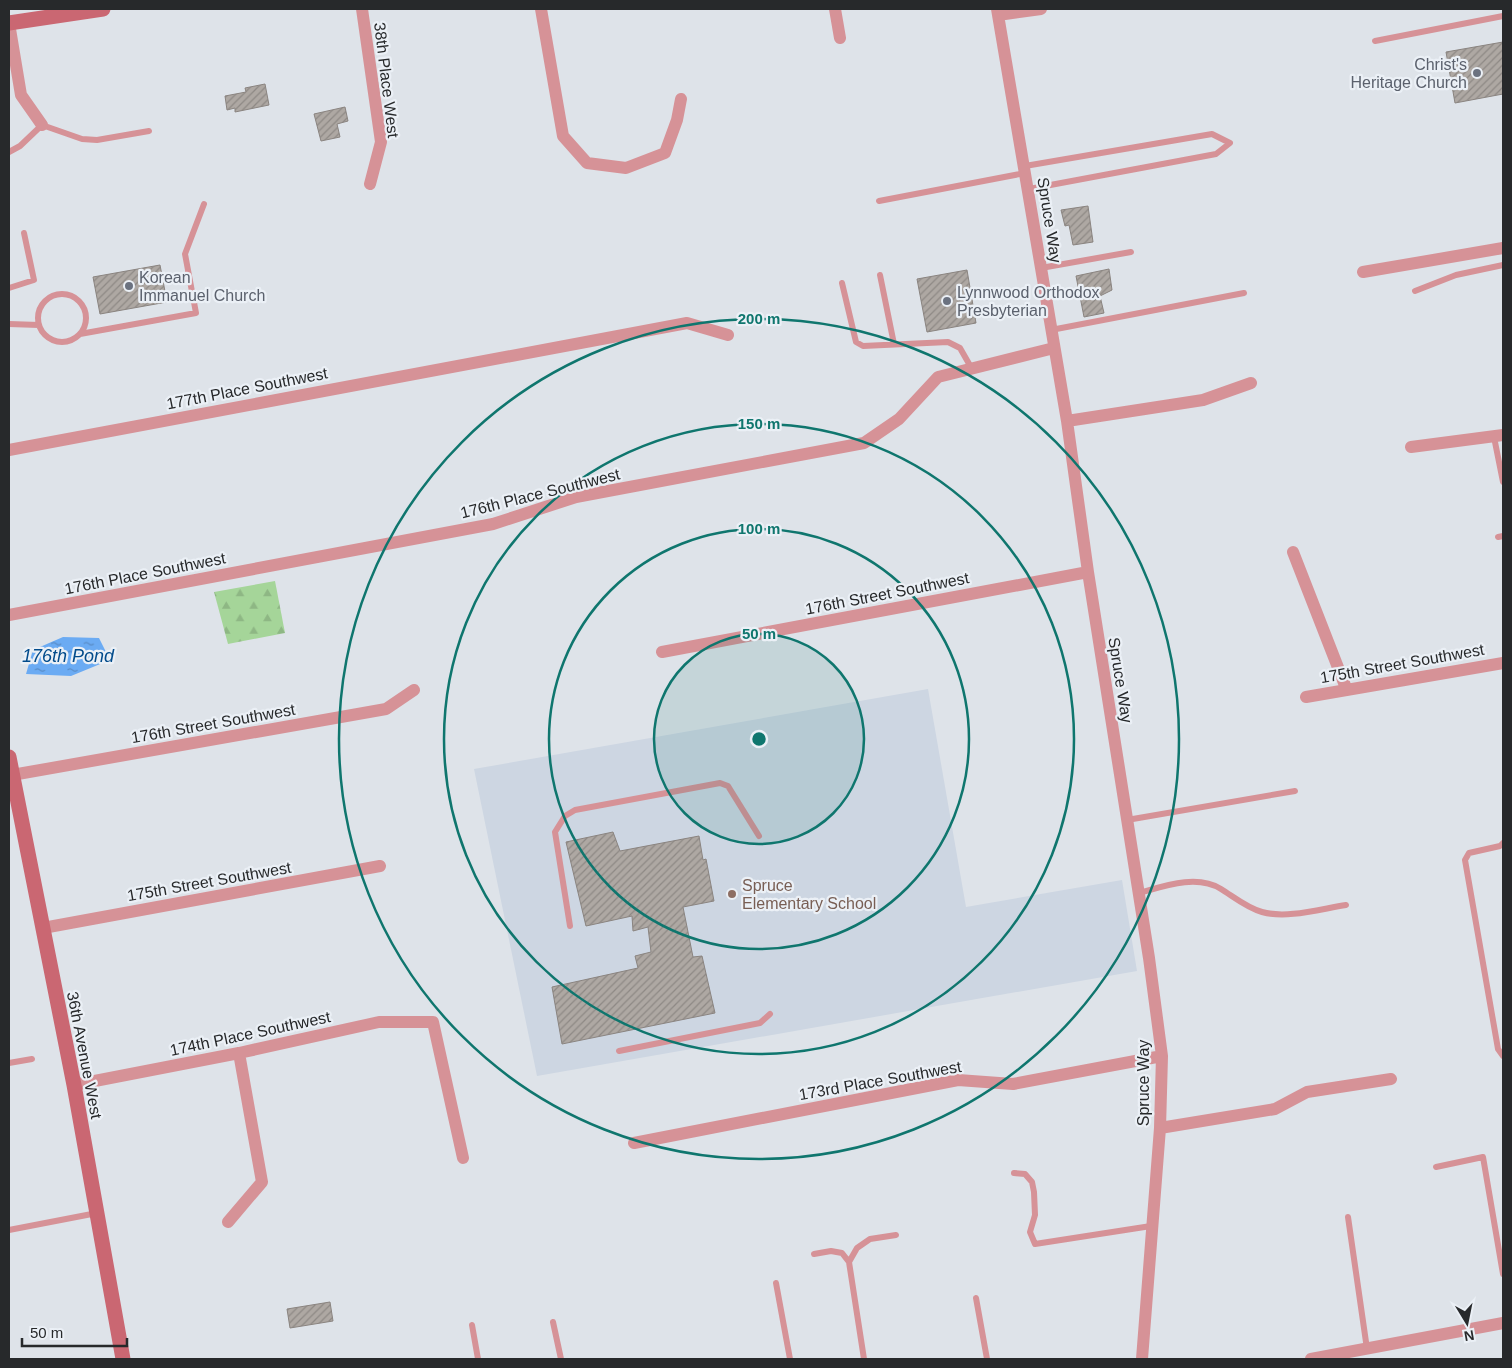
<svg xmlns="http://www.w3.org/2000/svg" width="1512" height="1368" font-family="Arial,sans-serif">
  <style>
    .built { fill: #cdd6e2 }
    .forest { fill: url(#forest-firs) }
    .water { fill: url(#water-ripples) }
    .building { fill: url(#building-hatch); stroke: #8a8480 }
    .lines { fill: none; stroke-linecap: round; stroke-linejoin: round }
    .lane { stroke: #d69297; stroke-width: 6 }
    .street { stroke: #d69297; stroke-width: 12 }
    .secondary { stroke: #ca6772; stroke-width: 15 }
    .ring { fill: none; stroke: #0f766e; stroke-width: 2.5 }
    .worship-dot { fill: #6b7280; stroke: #ebf0f6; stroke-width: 2 }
    .education-dot { fill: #8d6e63; stroke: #ebf0f6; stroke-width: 2 }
    .labels { text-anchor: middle; stroke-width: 4.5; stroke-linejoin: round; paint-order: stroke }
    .worship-label { font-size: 16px; fill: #5b616d; stroke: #ebf0f6; text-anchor: start }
    .street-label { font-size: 16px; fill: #27292b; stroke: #ebf0f6 }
    .education-label { font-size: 16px; fill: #785e54; stroke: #ebf0f6; text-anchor: start }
    .water-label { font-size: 18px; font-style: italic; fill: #024b8b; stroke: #ebf0f6 }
    .centre { fill: #0f766e; stroke: #ebf0f6; stroke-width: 2.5 }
    .ring-label { font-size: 15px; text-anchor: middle; font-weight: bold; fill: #0f766e; stroke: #ebf0f6; stroke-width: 4.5; stroke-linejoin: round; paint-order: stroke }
  </style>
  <defs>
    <pattern id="forest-firs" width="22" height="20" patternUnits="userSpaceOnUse" patternTransform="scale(1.25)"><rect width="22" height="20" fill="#a5d599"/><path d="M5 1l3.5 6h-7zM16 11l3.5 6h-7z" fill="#8eb784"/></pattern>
    <pattern id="water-ripples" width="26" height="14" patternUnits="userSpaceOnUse" patternTransform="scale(1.25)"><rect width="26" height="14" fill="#6babf3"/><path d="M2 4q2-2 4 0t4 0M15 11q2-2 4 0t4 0" fill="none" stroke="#588bc5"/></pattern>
    <pattern id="building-hatch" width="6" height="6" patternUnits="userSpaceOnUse" patternTransform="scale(1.25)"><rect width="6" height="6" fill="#aea8a3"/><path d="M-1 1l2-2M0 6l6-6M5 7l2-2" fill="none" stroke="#8e8985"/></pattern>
  </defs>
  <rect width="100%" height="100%" fill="#dee3e9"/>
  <!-- built -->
  <path class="built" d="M 928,689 L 966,907 L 1122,880 L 1137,971 L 537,1076 L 474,769 Z"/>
  <!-- forest -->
  <path class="forest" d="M 275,581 L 285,633 L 228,644 L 214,592 Z"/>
  <!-- water -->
  <path class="water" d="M 63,637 L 99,638 L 110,660 L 71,676 L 26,674 L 33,650 Z"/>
  <!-- building -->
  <path class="building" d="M 1503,42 L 1503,94 L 1455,103 L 1446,52 Z
    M 265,84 L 269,105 L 235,112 L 235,108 L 227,110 L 225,96 L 246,92 L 245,88 Z
    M 345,107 L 348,121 L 337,124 L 340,137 L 321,141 L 314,114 Z
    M 1088,206 L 1093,242 L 1073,245 L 1069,225 L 1065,226 L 1061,210 Z
    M 160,265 L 167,302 L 100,314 L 93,277 Z
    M 1109,269 L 1112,290 L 1100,296 L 1104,313 L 1084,317 L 1076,276 Z
    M 967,270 L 976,323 L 927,332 L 917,279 Z
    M 613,832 L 620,851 L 699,836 L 703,860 L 706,859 L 714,901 L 683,907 L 693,957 L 702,956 L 715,1013 L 562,1044 L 552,987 L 638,968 L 635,956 L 651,952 L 648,927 L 633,931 L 632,916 L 586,926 L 566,842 Z
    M 330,1302 L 333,1321 L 290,1328 L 287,1309 Z"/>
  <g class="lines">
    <!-- lane -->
    <path class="lane" d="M 1375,41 L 1503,16
      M 9,152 L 20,146 L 42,125 L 82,139 L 97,140 L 149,131
      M 1025,166 L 1212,134 L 1230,143 L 1216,154 L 1029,189
      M 879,201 L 1025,173
      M 1041,268 L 1131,252
      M 880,275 L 894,344
      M 842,283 L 856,342 L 863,346 L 948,342 L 960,348 L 972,369
      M 9,288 L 34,280 L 24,233
      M 1415,291 L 1456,275 L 1503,265
      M38 318a24 24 0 1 1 48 0a24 24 0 1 1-48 0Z
      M 9,324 L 39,325
      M 1051,330 L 1244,293
      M 80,334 L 196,313 L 185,254 L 204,204
      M 1494,437 L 1503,482
      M 1498,537 L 1503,536
      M 1127,820 L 1295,791
      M 1503,843 L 1500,846 L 1469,853 L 1465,860 L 1498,1049 L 1503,1056
      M 1139,893 C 1164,886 1197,874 1221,889 C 1234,897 1247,908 1262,912 C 1287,919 1320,909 1346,905
      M 570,926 L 555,832 L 565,816 L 575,810 L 720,783 L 728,786 L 759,836
      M 619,1051 L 760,1023 L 770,1014
      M 9,1063 L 32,1059
      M 1436,1167 L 1483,1157 L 1503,1274
      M 1014,1173 L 1025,1174 L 1032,1182 L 1034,1192 L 1035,1215 L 1030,1232 L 1035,1244 L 1151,1226
      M 1348,1217 L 1367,1349
      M 9,1230 L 97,1213
      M 814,1254 L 831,1251 L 842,1253 L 849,1262
      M 776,1283 L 790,1359
      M 976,1298 L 987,1359
      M 553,1322 L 561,1359
      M 472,1325 L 478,1359
      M 864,1359 L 849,1262 L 857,1248 L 870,1239 L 896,1235"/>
    <!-- street -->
    <path class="street" d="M 362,9 L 381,142 L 370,184
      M 541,9 L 563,136 L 587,163 L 626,168 L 665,153 L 677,120 L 681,99
      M 835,9 L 840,38
      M 997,9 L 1067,421 L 1088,572 L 1149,958 L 1162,1056 L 1160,1128 L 1142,1359
      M 998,15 L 1041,9
      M 9,23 L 21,95 L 42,125
      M 1363,272 L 1503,248
      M 1067,421 L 1203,400 L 1251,383
      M 1411,447 L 1503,435
      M 9,450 L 687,323 L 728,335
      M 1293,552 L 1346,688
      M 9,615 L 493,524 L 576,497 L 864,443 L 899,419 L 938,377 L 1054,348
      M 662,652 L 1088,572
      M 1306,697 L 1503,663
      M 12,775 L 386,709 L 414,690
      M 43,928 L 380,866
      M 74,1085 L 239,1053 L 379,1022 L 433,1022 L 463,1158
      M 1160,1128 L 1275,1109 L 1307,1092 L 1391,1079
      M 634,1143 L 958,1080 L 1013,1084 L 1162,1056
      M 228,1222 L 262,1182 L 239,1053
      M 1311,1359 L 1503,1323"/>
    <!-- secondary -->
    <path class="secondary" d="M 9,23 L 103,9
      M 9,757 L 74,1085 L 123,1359"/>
  </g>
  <!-- distance rings -->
  <circle cx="759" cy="739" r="105" fill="#0f766e" fill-opacity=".12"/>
  <g class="ring">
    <circle cx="759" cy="739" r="105"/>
    <circle cx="759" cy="739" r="210"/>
    <circle cx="759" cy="739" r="315"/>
    <circle cx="759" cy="739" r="420"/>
  </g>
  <!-- markers -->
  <g class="worship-dot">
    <circle cx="1477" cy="73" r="5"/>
    <circle cx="129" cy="286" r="5"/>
    <circle cx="947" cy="301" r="5"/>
  </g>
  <circle class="education-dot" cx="732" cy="894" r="5"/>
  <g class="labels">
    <!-- worship labels -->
    <g class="worship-label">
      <text x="1467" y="70" text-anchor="end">Christ's<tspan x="1467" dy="18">Heritage Church</tspan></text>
      <text x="139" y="283">Korean<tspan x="139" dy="18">Immanuel Church</tspan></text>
      <text x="957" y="298">Lynnwood Orthodox<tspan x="957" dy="18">Presbyterian</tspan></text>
    </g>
    <!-- street labels -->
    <g class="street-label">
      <text transform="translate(387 80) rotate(83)" y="6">38th Place West</text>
      <text transform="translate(1050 220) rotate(81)" y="6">Spruce Way</text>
      <text transform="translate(247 388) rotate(-11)" y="6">177th Place Southwest</text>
      <text transform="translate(540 493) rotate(-14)" y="6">176th Place Southwest</text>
      <text transform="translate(145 573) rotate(-11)" y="6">176th Place Southwest</text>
      <text transform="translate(887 593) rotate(-11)" y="6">176th Street Southwest</text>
      <text transform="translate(1402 663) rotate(-10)" y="6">175th Street Southwest</text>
      <text transform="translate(1121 680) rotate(81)" y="6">Spruce Way</text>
      <text transform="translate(213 723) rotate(-10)" y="6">176th Street Southwest</text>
      <text transform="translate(209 881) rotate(-10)" y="6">175th Street Southwest</text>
      <text transform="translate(250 1033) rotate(-12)" y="6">174th Place Southwest</text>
      <text transform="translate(85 1055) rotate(79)" y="6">36th Avenue West</text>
      <text transform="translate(880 1080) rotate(-10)" y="6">173rd Place Southwest</text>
      <text transform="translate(1143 1083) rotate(-90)" y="6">Spruce Way</text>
    </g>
    <!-- education labels -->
    <g class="education-label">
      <text x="742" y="891">Spruce<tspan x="742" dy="18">Elementary School</tspan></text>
    </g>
    <!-- water labels -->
    <g class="water-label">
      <text x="68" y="662">176th Pond</text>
    </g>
  </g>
  <circle cx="759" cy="739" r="8" class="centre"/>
  <g class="ring-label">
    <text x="759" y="324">200 m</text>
    <text x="759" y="429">150 m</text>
    <text x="759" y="534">100 m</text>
    <text x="759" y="639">50 m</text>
  </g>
  <!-- border -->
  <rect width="1512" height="1368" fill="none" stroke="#27292b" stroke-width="20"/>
  <!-- north arrow -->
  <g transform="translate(1467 1323) rotate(170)" stroke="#ebf0f6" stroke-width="4" paint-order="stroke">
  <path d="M0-4L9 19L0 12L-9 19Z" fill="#27292b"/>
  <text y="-8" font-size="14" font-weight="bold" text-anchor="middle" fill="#27292b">N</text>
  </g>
  <!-- scale -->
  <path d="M22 1338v8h105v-8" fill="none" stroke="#27292b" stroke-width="2.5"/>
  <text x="30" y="1338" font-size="15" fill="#27292b" stroke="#ebf0f6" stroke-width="4" paint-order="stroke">50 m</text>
</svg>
